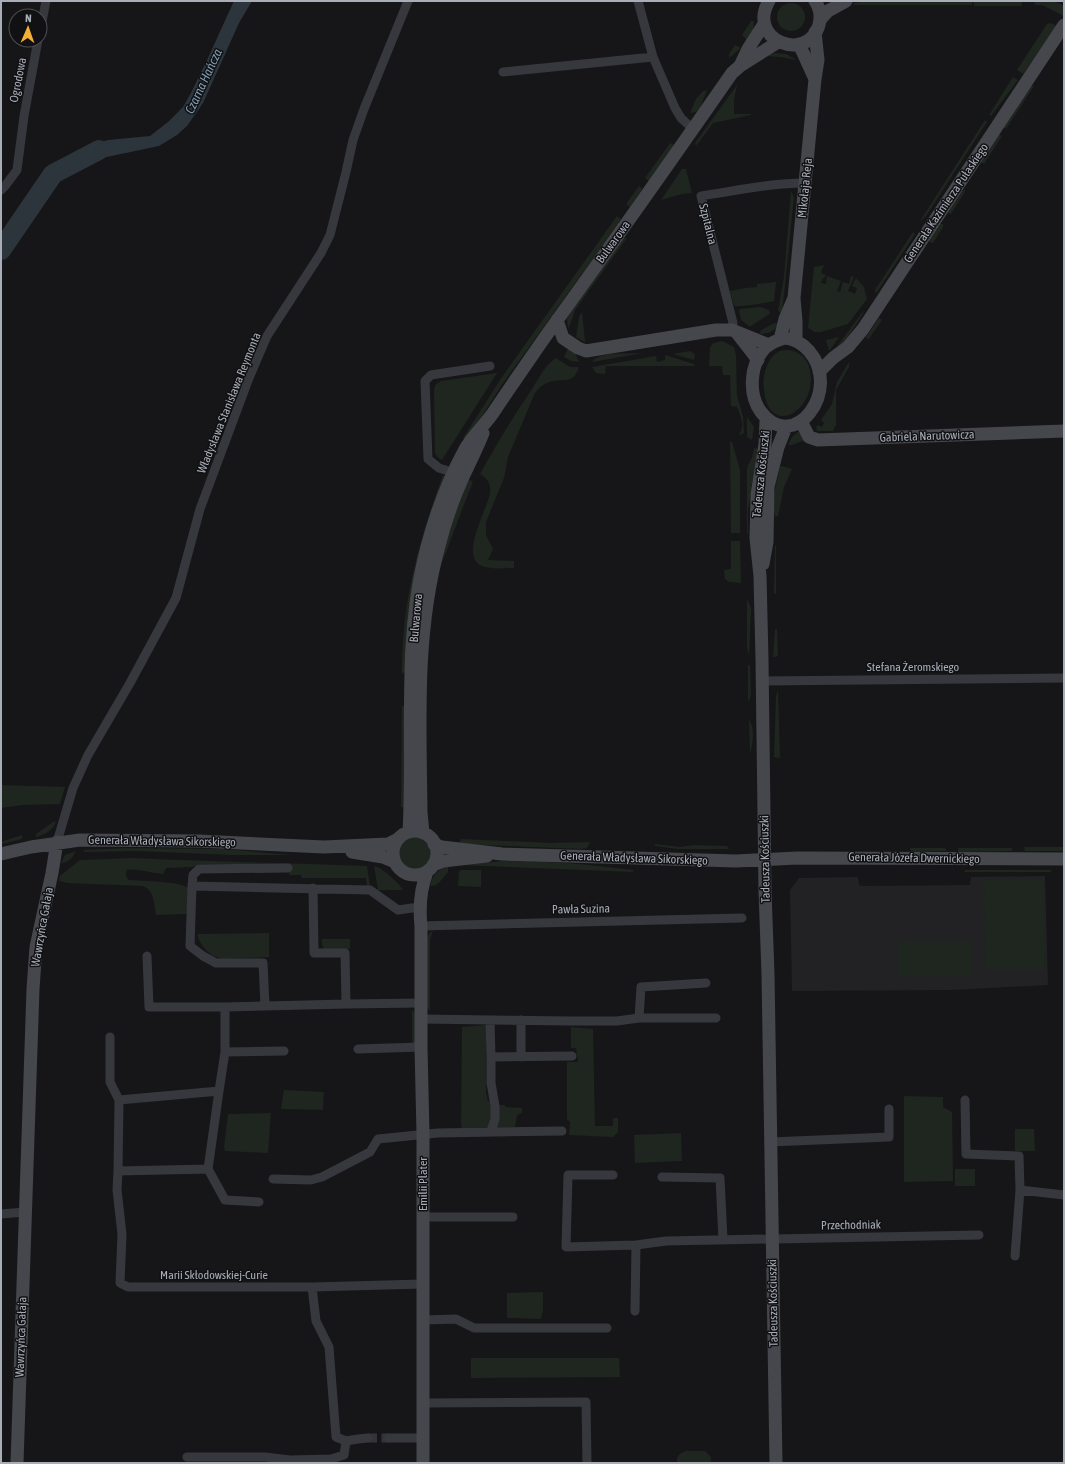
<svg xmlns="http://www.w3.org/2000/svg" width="1065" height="1464" font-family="'Asap Condensed',sans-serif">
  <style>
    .built { fill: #222225 }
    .green { fill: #1e261f }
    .water { fill: #2c353c }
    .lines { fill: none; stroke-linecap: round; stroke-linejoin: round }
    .river { stroke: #2c353c; stroke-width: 20 }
    .street-tunnel { stroke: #333438; stroke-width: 9; stroke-dasharray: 9 4.5; stroke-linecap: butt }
    .street { stroke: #37383d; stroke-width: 9 }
    .secondary { stroke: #45474d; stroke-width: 13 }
    .labels { text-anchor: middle; stroke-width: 3; stroke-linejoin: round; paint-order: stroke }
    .street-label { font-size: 12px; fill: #a8adb8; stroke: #111113 }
    .water-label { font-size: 13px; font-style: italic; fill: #7f9bb3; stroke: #111113 }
  </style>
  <rect width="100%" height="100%" fill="#161618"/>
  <!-- built -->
  <path class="built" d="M 1045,876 L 1048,985 L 952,990 L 792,991 L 790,890 L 799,878 L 858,877 L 859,885 L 863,886 L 970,885 L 971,877 Z"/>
  <!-- green -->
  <path class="green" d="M 868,1 L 972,1 L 972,5 L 854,5 L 853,3 Z
    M 974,1 L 1022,1 L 1022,4 L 1021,6 L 974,6 Z
    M 1034,1 C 1045,1 1055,0 1064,6 L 1064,16 L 1042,5 L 1035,5 Z
    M777 17a14 14 0 1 1 28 0a14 14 0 1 1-28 0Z
    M 751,21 L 754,21 L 753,31 L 748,41 L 742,35 Z
    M 1051,23 L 1057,26 L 1023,74 L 1017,70 L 1047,24 Z
    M 735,45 L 741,48 L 729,58 L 729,54 Z
    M 774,53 L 786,54 L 797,60 L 779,57 L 765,56 Z
    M 1013,77 L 1018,80 L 991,116 L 989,115 Z
    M 737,85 L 734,100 L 734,114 L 751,114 L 751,115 L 713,123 L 696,146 L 695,143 Z
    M 1029,86 L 1034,86 L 1006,129 L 1002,126 Z
    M 707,90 L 700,108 L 696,112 L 690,113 L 696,99 L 703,91 Z
    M 985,120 L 987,122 L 926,216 L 920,221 Z
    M 998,134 L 1002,136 L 984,164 L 979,161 Z
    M 670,143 L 674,145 L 649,181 L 645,178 Z
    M 682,169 L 686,169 L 692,193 L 682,194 L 661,200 Z
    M 639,186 L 642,189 L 630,207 L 626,204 Z
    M 966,190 L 951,214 L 947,213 L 961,191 Z
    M 791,191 L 794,197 L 782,314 L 778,311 L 784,277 Z
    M 617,216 L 621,219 L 615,228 L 501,386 L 467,440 L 463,438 L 502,377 Z
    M 940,224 L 943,224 L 943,227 L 933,243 L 930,242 L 929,240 Z
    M 913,232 L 915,234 L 877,292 L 875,293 L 875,290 Z
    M 623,238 L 627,238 L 575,310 L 570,325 L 568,329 L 567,319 L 569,314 Z
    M 824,265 L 821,273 L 826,275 L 824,279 L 823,278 L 821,283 L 826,284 L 827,276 L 841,281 L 837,291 L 840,292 L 843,282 L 849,284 L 851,276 L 854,277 L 848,291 L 855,294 L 857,288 L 852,286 L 856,278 L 864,287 L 867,299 L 848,324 L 821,332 L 815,332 L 808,328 L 814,267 Z
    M 776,282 L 774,301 C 766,303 739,307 734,306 L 730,291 L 745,288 L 757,287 L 757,284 Z
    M 760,307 L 769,310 L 770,313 L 768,315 L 751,326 L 749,326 L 741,320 L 739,311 L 740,309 Z
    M 864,310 L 863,314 L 843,344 L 833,352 Z
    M 582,312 L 585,341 L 585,342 L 576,337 L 579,317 Z
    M 879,318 L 882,320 L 868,340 L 866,337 Z
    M 774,323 L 779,324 C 774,332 768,334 758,334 L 761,333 L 760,331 Z
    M 839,337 L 830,350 L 829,351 L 826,340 Z
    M 722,341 L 734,347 L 736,355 L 737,396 L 743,416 L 744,433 L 741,435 L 739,434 C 746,427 740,415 737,407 L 731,406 L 730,375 L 723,375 L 722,366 L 709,366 L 710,347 L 714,343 Z
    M 568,348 L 575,353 L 579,362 L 571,361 L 564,357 Z
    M 789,350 C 800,352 807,358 810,370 C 818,410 770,439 764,391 C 762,378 766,357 780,351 C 783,350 787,350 789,350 Z
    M 690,351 L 695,354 L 694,360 L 673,354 Z
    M 644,353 L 592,362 C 598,351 632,354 644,353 Z
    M 665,355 L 694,364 L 695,366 L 606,366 L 605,374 L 596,373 L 592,367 L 656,356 L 657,362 L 665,360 Z
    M 556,358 L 570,367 L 579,367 C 574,383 566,379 554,381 C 545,382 538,388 534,395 L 508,457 L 504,478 L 486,522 L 486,535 L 493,549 L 488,560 L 514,561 L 514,568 C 503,568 489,570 480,565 C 460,553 489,507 490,492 C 491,484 487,478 480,474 C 496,445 513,417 532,389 C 539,378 545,365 556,358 Z
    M 849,362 L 849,367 L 836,390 L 836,425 L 833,431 L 817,431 L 816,427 L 818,425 L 822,427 L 824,423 L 821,420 L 832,404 L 837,382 Z
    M 497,373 L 442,460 L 437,457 L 435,453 L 434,389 L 436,384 L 441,381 Z
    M 747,417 L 754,427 L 752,440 L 747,437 Z
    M 799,431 L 805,440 L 792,445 L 788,445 L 792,437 Z
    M 730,442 L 732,442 L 740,470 L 740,533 L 731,533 Z
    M 754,448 L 758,449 L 752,485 L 751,485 L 752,488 L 748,510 L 748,534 L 747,534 L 747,469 L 748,465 L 752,458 Z
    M 782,466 L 792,469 L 784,487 L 778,516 L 775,516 C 771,503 777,480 780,467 Z
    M 443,475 L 445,477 L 407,670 L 402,674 C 401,663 403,651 403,640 C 407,583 423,529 443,475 Z
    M 470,480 L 473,482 C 459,515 449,548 434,581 L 464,482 Z
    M 731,541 L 740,541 L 741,583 L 729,582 L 725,579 L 724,570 L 731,569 Z
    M 775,546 L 776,546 L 776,594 L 774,593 Z
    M 747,599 L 751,608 L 749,656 L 747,647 L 747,611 L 748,611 L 747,609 Z
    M 775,629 L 777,629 L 778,656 L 773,657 Z
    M 748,665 L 750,665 L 751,696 L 748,702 Z
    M 778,690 L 780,758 L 774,757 L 776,696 Z
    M 402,706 L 407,706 L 406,808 L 401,807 Z
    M 749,720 C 756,729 752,745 750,755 Z
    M 1,785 L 65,787 L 60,804 L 22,805 L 1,808 Z
    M 53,822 L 56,822 L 55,824 C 51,831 44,835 36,837 L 36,834 Z
    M393 853a21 21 0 1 1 42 0a21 21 0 1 1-42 0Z
    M 22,835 L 22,839 L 1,844 L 1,842 Z
    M 461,839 L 551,843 L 590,842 L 587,848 L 582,849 L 459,844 Z
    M 655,844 L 680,847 L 693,845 L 727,846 L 729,849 L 678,849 L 655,846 Z
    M 1024,847 L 1064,847 L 1064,851 L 1025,851 Z
    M 126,848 L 224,849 L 291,855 L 234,855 L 135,851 L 85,852 L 83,850 Z
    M 910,848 L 945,848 L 947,851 L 911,852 Z
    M 958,848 L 1012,848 L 1012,851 L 958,852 Z
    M 76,851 C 73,857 68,863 61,863 L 65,855 Z
    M 134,858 C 212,862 289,863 367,866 L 370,886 L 367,887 L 366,878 L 302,878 L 301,875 L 289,875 L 290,864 L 200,864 L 192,867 L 166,868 L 164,873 L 162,874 C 153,873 134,868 127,870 C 125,874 126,877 129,880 C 142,881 182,881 189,889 L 189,914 L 156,915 C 154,905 155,891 143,886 L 67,883 L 59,881 L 60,876 L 80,860 Z
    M 512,860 L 580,864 L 633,870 L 633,872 L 461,865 Z
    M 448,865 L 448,872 L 438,884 L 436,883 L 437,885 L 430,886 C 432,875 438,870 448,865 Z
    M 374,866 C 383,868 399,883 403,890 L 378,890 Z
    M 461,870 L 481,870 L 481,887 L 458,886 L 459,872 Z
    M 965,870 L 1051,870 L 1051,872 L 964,872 Z
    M 1044,879 L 1045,970 L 985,970 L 984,880 Z
    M 433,930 L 430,940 L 430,1011 L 427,1007 L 427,937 L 429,934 Z
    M 269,933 L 269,957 L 223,959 C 209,956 201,947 197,934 Z
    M 322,939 L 350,939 L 350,949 L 324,949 L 322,945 Z
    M 898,941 L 971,942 L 971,975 L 898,975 Z
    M 412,1010 L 415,1013 L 415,1044 L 412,1044 Z
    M 486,1025 L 486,1092 L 488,1101 L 497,1105 L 505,1105 L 505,1107 L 522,1108 L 522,1113 L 517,1115 L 515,1127 L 462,1129 L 461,1125 L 462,1027 Z
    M 571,1027 L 593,1029 L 595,1126 L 613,1126 L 613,1118 L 618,1118 L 618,1132 L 613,1137 L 569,1135 L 570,1122 L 567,1119 L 567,1062 L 578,1062 L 576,1048 L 571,1048 Z
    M 284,1090 L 324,1092 L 323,1110 L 281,1109 Z
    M 904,1096 L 943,1097 L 943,1107 L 952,1112 L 953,1181 L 904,1182 Z
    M 271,1113 L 268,1153 L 225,1151 L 224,1147 L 228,1114 Z
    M 1015,1129 L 1034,1129 L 1035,1151 L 1015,1151 Z
    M 681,1133 L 682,1161 L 635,1163 L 634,1135 Z
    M 955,1169 L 975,1169 L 975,1186 L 955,1186 Z
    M 543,1292 L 543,1310 L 541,1319 L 507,1318 L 507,1293 Z
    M 471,1358 L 619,1358 L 620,1377 L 471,1378 Z
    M 686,1451 L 705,1451 L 711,1457 L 711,1463 L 677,1463 C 676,1456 680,1453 686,1451 Z"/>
  <!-- water -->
  <path class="water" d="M 234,1 L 252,1 L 239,23 L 203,103 L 187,126 L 177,135 L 159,146 L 102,158 L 82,165 L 76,162 L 74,156 L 80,150 L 94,144 L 108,140 L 150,136 L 168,122 L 183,107 L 191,93 L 208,58 Z"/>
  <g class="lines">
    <!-- river -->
    <path class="river" d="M 1,250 L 53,174 L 99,150"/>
    <!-- street-tunnel -->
    <path class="street-tunnel" d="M 368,1438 L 389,1438"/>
    <!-- street -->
    <path class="street" d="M 638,1 L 653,57 L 675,108 L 681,118 L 693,129
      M 40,32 L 46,1
      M 503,72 L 653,57
      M 1,190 L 5,186 L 17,170 L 24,116 L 38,40
      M 732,330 L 733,323 L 701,196 C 735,191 770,183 805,183
      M 458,474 L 439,468 L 428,459 L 425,381 L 431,375 L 490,366
      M 763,681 L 1064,678
      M 57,842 L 73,788 L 88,755 L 130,683 L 176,598 L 200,509 L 249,378 L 267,336 L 321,253 L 330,235 L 346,172 L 353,140 L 364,109 L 408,1
      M 192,886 L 193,875 L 199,869 L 288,868
      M 313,888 L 314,953 L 345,953 L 346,1004
      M 421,926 L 742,918
      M 147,956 L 149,1007 L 225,1007
      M 421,1003 L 346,1004 L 225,1007 L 225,1052 L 219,1091 L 119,1100 L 118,1171 L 117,1190 L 122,1234 L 120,1283 L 128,1287 L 312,1287 L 423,1284
      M 265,1006 L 263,963 L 216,963 L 203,956 L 190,946 L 192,886 L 370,890 L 398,910 L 419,907
      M 639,1018 L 641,987 L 706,983
      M 421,1019 L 571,1021 L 617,1021 L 639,1018 L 716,1018
      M 490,1020 L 491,1057
      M 521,1020 L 521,1057
      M 110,1037 L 110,1082 L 119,1100
      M 358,1049 L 421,1047
      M 225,1052 L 284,1051
      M 219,1091 L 208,1169 L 225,1200 L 259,1202
      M 965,1100 L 966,1154 L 1019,1156 L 1020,1190 L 1064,1195
      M 491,1131 L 495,1119 L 495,1106 L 491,1083 L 491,1057 L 572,1056
      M 770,1142 L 889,1137 L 889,1109
      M 118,1171 L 208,1169
      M 613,1175 L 568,1175 L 566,1247 L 636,1245 L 666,1241 L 979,1235
      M 662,1177 L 720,1178 L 723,1240
      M 273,1179 L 311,1180 L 322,1177 L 370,1152 L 378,1139 L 438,1133 L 562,1131
      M 1,1214 L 25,1212
      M 423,1217 L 513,1217
      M 1015,1256 L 1020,1190
      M 635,1311 L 636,1245
      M 423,1320 L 456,1319 L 474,1328 L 607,1328
      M 423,1403 L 586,1402 L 587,1463
      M 389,1438 L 423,1438
      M 346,1441 L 358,1439 L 368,1438
      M 187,1457 L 265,1457 L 290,1460
      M 290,1463 L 290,1460 L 331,1459 L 344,1455 L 346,1441 L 336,1437 L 329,1347 L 316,1321 L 312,1287"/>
    <!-- secondary -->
    <path class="secondary" d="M 769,1 C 746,40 807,64 819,25 C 821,17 820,8 815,1
      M 820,20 L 828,11 L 846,1
      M 799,44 L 815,79
      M 740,66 L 748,49 L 764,24
      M 557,320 L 563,338 L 578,348 L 586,351 L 716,330 L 732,330 L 769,345
      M 737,333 L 758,360
      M 785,338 C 795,339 802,343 809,351 C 843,390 794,455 761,412 C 748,395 750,365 764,349 C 770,343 777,340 785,338 Z
      M 780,339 L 785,319 L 793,300
      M 796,340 L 796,321 L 794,298 L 815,79 L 818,60 L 815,32
      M 819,372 L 833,358 L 848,347 L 863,329 L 1064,25
      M 766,420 L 765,444 L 757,495 L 756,538 L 760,576 L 762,659 L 765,891 L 768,974 L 776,1463
      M 801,421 L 809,437 L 818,440 L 1064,431
      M 763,564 L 767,542 L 768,487 L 778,447 L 786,427
      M393 853a22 22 0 1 1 44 0a22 22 0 1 1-44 0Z
      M 409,832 C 414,743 403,646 424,559 C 433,522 446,484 464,451 C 471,437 484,426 493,413 C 521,371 551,328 581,287 C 632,216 682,145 732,73 L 740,66 L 778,42
      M 423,833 L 421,812 C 420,723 415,632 439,546 C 445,522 453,499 463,477 C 470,462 477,448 483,433
      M 434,844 L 442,847 L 502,854 L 736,861 L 797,858 L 1064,859
      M 352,852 L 383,857 L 395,862
      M 1,854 L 31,847 L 80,840 L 199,841 L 324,847 L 388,844 L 398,839
      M 433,865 L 443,861 L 487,856
      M 17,1463 L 33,989 L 36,947 L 52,873 L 57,842
      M 423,1463 L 423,1134 L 421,1047 L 421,926 C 419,907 420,890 427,872"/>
  </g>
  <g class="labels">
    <!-- street labels -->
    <g class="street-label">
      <text transform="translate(18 80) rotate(-79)" y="4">Ogrodowa</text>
      <text transform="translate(805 188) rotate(-84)" y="4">Mikołaja Reja</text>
      <text transform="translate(946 203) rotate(-56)" y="4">Generała Kazimierza Pułaskiego</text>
      <text transform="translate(708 224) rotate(76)" y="4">Szpitalna</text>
      <text transform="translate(613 242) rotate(-54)" y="4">Bulwarowa</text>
      <text transform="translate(229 403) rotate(-68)" y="4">Władysława Stanisława Reymonta</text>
      <text transform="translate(927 436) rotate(-2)" y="4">Gabriela Narutowicza</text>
      <text transform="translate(761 474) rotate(-84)" y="4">Tadeusza Kościuszki</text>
      <text transform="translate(416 618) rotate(-85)" y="4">Bulwarowa</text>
      <text x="913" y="671">Stefana Żeromskiego</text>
      <text transform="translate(162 841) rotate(1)" y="4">Generała Władysława Sikorskiego</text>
      <text transform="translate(634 858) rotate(2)" y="4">Generała Władysława Sikorskiego</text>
      <text transform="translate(914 858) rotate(1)" y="4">Generała Józefa Dwernickiego</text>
      <text transform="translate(765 859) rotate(-91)" y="4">Tadeusza Kościuszki</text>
      <text transform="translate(581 909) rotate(-1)" y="4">Pawła Suzina</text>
      <text transform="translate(42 927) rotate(-80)" y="4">Wawrzyńca Gałaja</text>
      <text transform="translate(423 1184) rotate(-90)" y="4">Emilii Plater</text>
      <text transform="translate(851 1225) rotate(-1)" y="4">Przechodniak</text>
      <text x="214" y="1279">Marii Skłodowskiej-Curie</text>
      <text transform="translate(773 1303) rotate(-91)" y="4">Tadeusza Kościuszki</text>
      <text transform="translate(21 1337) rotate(-88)" y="4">Wawrzyńca Gałaja</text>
    </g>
    <!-- water labels -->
    <g class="water-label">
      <text transform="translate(203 81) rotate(-65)" y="5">Czarna Hańcza</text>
    </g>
  </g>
  <!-- border -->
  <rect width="1065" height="1464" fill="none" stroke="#a8adb8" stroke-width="4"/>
  <!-- north arrow -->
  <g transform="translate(28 28) rotate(2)"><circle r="19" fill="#111113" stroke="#4d4f55"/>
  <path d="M0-3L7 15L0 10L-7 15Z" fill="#f2b134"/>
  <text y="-6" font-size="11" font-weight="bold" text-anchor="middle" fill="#a8adb8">N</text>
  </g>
</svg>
